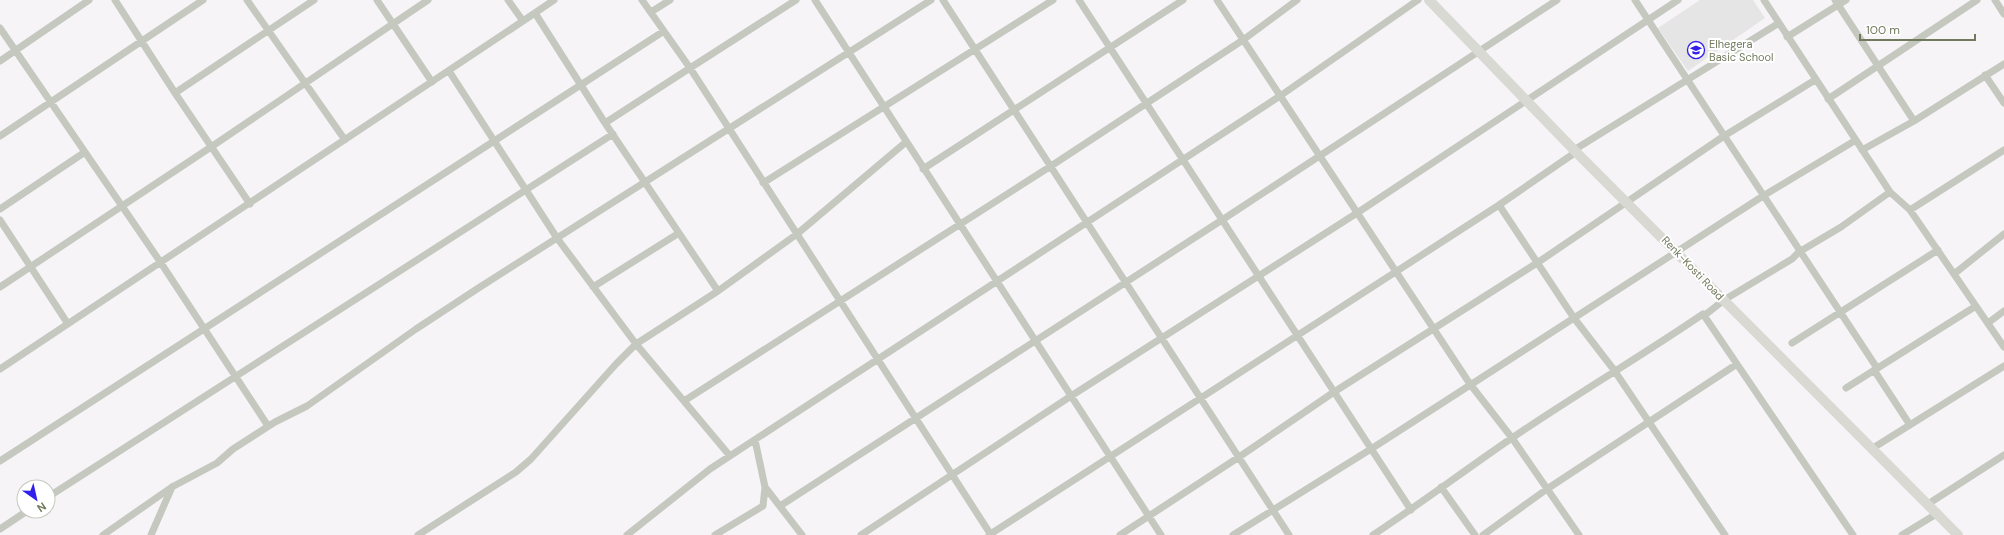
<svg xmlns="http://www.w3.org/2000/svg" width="2004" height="535" font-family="'DM Sans',sans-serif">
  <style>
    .built { fill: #e6e5e5 }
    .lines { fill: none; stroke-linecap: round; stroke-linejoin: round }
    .street { stroke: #c5c8bf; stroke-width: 7 }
    .primary { stroke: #d8d9d2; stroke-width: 10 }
    .labels { text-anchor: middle; stroke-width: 4; stroke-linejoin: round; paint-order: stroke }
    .poi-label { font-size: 11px; fill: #717a5d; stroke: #fff; text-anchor: start }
    .street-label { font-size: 11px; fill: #717a5d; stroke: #fff }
  </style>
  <rect width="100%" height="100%" fill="#f7f4f7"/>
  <!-- built -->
  <path class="built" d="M 1700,0 L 1753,0 L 1765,18 L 1688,71 L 1658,28 Z"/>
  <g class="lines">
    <!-- street -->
    <path class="street" d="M 115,0 L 175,93
      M 247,0 L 345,140
      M 377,0 L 432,82
      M 508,0 L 523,21 L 554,0
      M 642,0 L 690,68 L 796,0
      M 815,0 L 1161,535
      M 943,0 L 1289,535
      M 1079,0 L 1411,510
      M 1217,0 L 1470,384 L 1512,438 L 1579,535
      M 1635,0 L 1877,368
      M 1764,0 L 1890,192 L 1910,210 L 2004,347
      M 1835,0 L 1914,121
      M 1995,0 L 2004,14
      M 651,12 L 670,0
      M 535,13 L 605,123
      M 0,28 L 161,263 L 268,426
      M 1787,37 L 1846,0
      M 0,61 L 89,0
      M 449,71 L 557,238 L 636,344 L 730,456
      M 1985,75 L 2004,103
      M 1828,99 L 1977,0
      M 0,136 L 203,0
      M 1574,150 L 1779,23
      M 1862,150 L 1914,121 L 2004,64
      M 923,169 L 1183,0
      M 763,183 L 1053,0
      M 250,204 L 175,93 L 314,0
      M 1499,205 L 1574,318 L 1614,370 L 1725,535
      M 0,209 L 85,152
      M 1910,210 L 2004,150
      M 0,220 L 68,324
      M 1954,274 L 2004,234
      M 0,287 L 211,147 L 428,0
      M 593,287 L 679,233
      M 718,291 L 605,123 L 690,68 L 991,535
      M 1703,314 L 1853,535
      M 1988,323 L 2004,311
      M 1792,343 L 1938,250
      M 0,369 L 523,21
      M 1874,370 L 1910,425
      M 1846,388 L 1976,306
      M 684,401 L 1051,166 L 1243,40 L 1297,0
      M 1873,448 L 2004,366
      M 0,461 L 664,31
      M 765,487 L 802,535
      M 1441,487 L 1475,535
      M 48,497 L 613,134
      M 1928,504 L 2004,455
      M 780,506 L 1222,220 L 1557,0
      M 0,529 L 27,511
      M 103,535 L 172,487 L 217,463 L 233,449 L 275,422 L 307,406 L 416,329 L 480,287 L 931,0
      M 151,535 L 172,487
      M 418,535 L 516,472 L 531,459 L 616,364 L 636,344 L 718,291 L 797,234 L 906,142
      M 627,535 L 710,469 L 1280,96 L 1418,0
      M 715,535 L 763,506 L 765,487 L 755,440
      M 861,535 L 1071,396 L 1357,213 L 1678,0
      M 989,535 L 1499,205 L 1576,152
      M 1120,535 L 1239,457 L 1334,392 L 1537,263 L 1724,136 L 1815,80
      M 1233,535 L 1371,449 L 1763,196 L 1856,140
      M 1373,535 C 1420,504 1465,470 1512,438 C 1575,395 1640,357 1703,314 L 1705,315 L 1724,300 L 1792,259 L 1799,252 L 1841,227 L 1890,192
      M 1483,535 L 1547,489 L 1737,364
      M 1902,535 L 1938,513"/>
    <!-- primary -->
    <path class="primary" d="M 1429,0 L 1576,152 L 1958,535"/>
  </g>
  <!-- icons -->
  <defs>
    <g id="school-ring" transform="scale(0.9)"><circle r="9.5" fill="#fff" stroke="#321fec" stroke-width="1.5"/><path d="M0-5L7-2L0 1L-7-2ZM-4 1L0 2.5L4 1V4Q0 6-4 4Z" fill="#321fec"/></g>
  </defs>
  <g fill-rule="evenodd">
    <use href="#school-ring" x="1696" y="50"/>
  </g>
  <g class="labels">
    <!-- poi labels -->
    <g class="poi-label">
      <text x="1709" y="48">Elhegera<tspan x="1709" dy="13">Basic School</tspan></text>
    </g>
    <!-- street labels -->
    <g class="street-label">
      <text transform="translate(1693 268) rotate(46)" y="4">Renk-Kosti Road</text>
    </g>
  </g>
  <!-- north arrow -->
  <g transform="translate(36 499) rotate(146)"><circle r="19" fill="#ffffff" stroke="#c6cabe"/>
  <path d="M0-3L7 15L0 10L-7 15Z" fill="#321fec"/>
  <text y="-6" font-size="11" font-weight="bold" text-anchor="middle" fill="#717a5d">N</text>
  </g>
  <!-- scale -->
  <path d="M1860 34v6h115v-6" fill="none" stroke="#717a5d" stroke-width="2"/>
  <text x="1866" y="34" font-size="12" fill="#717a5d" stroke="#ffffff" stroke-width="3" paint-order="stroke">100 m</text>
</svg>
